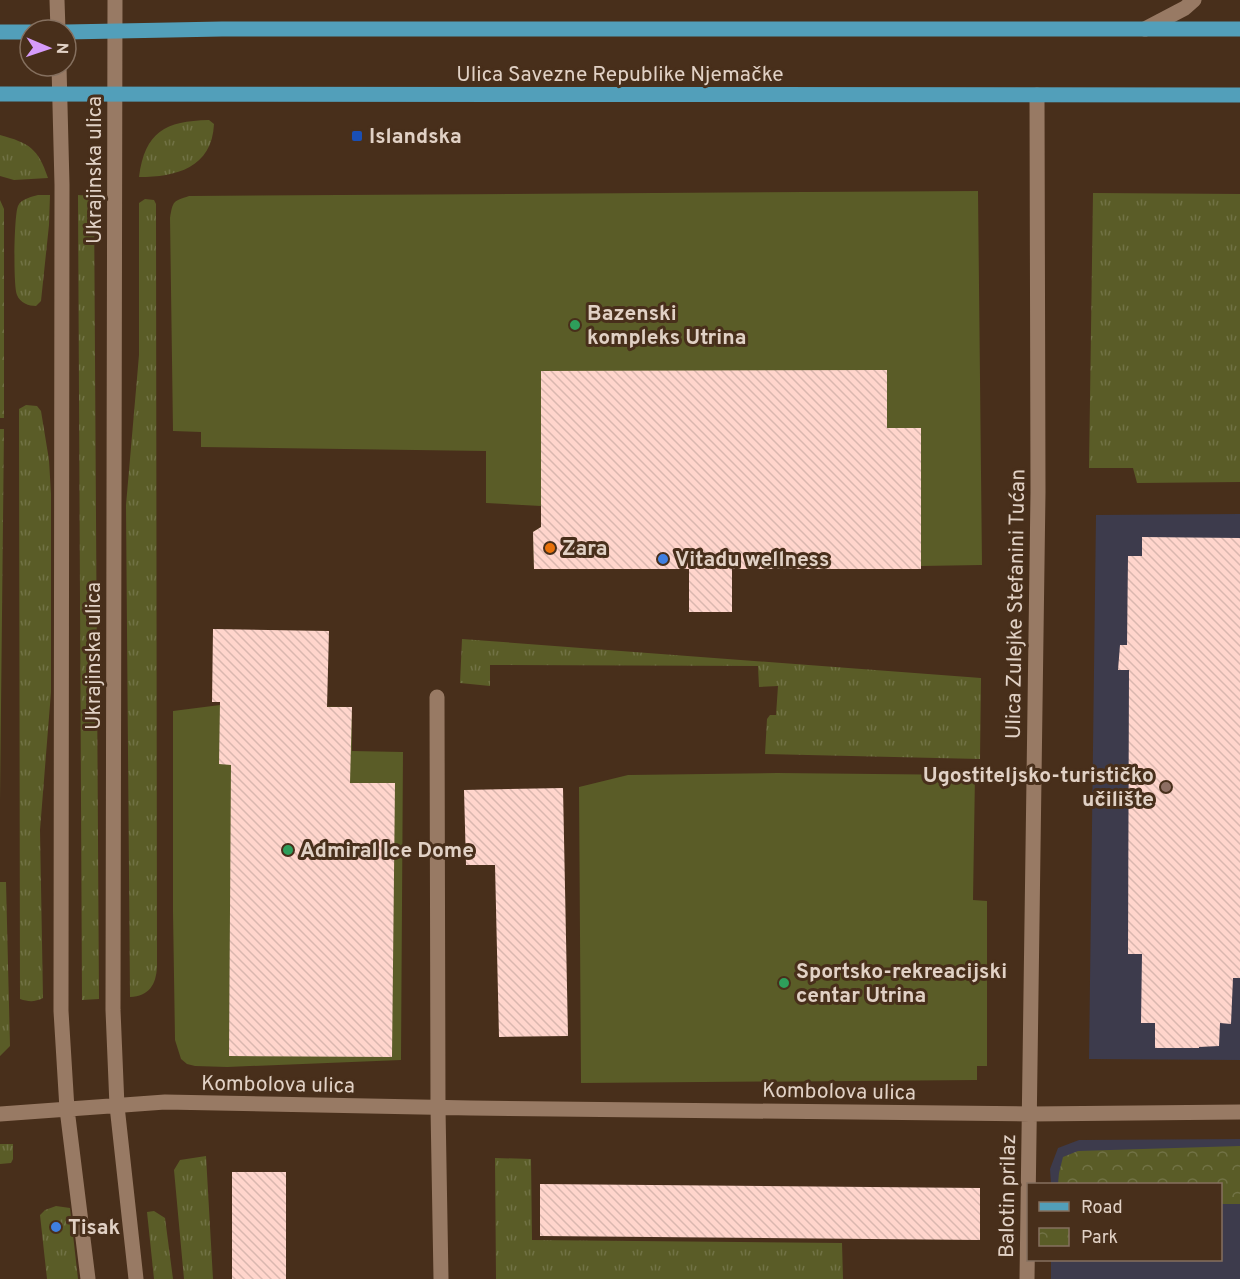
<svg xmlns="http://www.w3.org/2000/svg" width="1240" height="1279" font-family="Overpass,sans-serif">
  <style>
    .education { fill: #3d3b4c }
    .grass { fill: url(#grass-tufts) }
    .park { fill: url(#park-crowns) }
    .pitch { fill: #5a5c27 }
    .building { fill: url(#building-back-hatch) }
    .lines { fill: none; stroke-linecap: round; stroke-linejoin: round }
    .minor { stroke: #987a64; stroke-width: 15 }
    .major { stroke: #529fba; stroke-width: 15 }
    .transit-dot { fill: #1a4fb4; stroke: #482f1b; stroke-width: 2 }
    .leisure-dot { fill: #2e9e5b; stroke: #482f1b; stroke-width: 2 }
    .food-dot { fill: #e8710a; stroke: #482f1b; stroke-width: 2 }
    .shop-dot { fill: #3f7fe0; stroke: #482f1b; stroke-width: 2 }
    .education-dot { fill: #8d6e63; stroke: #482f1b; stroke-width: 2 }
    .labels { text-anchor: middle; stroke-width: 6; stroke-linejoin: round; paint-order: stroke }
    .street-label { font-size: 21px; fill: #e1d1c5; stroke: #482f1b }
    .poi-label { font-size: 21px; font-weight: bold; fill: #e1d1c5; stroke: #482f1b; text-anchor: start }
  </style>
  <defs>
    <pattern id="grass-tufts" width="24" height="20" patternUnits="userSpaceOnUse" patternTransform="scale(1.5)"><rect width="24" height="20" fill="#5a5c27"/><path d="M3 7l-1-3M5 7V3M7 7l1-3M15 17l-1-3M17 17v-4M19 17l1-3" fill="none" stroke="#717245"/></pattern>
    <pattern id="park-crowns" width="20" height="18" patternUnits="userSpaceOnUse" patternTransform="scale(1.5)"><rect width="20" height="18" fill="#5a5c27"/><path d="M2 6a3 3 0 1 1 6 0M12 15a3 3 0 1 1 6 0" fill="none" stroke="#717245"/></pattern>
    <pattern id="building-back-hatch" width="6" height="6" patternUnits="userSpaceOnUse" patternTransform="scale(1.5)"><rect width="6" height="6" fill="#ffd5cc"/><path d="M-1 5l2 2M0 0l6 6M5-1l2 2" fill="none" stroke="#dab7af"/></pattern>
  </defs>
  <rect width="100%" height="100%" fill="#482f1b"/>
  <!-- education -->
  <path class="education" d="M 1240,514 L 1240,1060 L 1089,1059 L 1096,515 Z
    M 1240,1139 L 1240,1279 L 1051,1279 L 1051,1260 L 1220,1260 L 1220,1184 L 1051,1184 L 1050,1169 L 1058,1148 L 1079,1140 Z"/>
  <!-- grass -->
  <path class="grass" d="M 209,120 L 214,124 C 212,168 176,177 139,177 C 145,132 165,121 209,120 Z
    M 0,135 C 29,143 38,148 48,178 L 14,180 L 0,176 Z
    M 1093,193 L 1240,194 L 1240,482 L 1137,483 L 1133,468 L 1089,468 Z
    M 38,195 L 50,195 L 49,225 L 41,301 L 36,306 C 29,306 20,303 17,295 C 13,287 14,215 18,206 C 21,199 31,197 38,195 Z
    M 78,195 L 94,196 L 99,999 L 82,1000 Z
    M 145,199 L 154,200 L 156,204 L 157,967 C 156,985 149,996 130,997 L 126,505 L 139,355 L 139,203 Z
    M 26,405 L 37,406 L 41,411 L 49,460 L 51,494 L 51,692 L 40,830 L 43,998 C 35,1002 29,1002 20,999 L 19,409 Z
    M 462,639 L 981,678 L 980,759 L 765,754 L 767,719 L 770,715 L 776,715 L 778,686 L 759,687 L 758,666 L 490,665 L 490,686 L 460,683 Z
    M 0,882 L 6,882 L 10,1046 L 0,1056 Z
    M 0,1144 L 13,1144 L 13,1159 L 11,1163 L 0,1164 Z
    M 206,1156 L 213,1279 L 184,1279 L 174,1170 L 180,1160 Z
    M 495,1158 L 531,1159 L 532,1240 L 842,1243 L 843,1279 L 496,1279 Z
    M 56,1206 L 70,1208 L 78,1279 L 47,1279 L 40,1215 L 45,1210 Z
    M 154,1211 L 165,1218 L 173,1279 L 154,1279 L 147,1212 Z"/>
  <!-- park -->
  <path class="park" d="M 0,200 L 4,209 L 4,418 L 0,418 Z
    M 0,429 L 4,429 L 0,800 Z
    M 1240,1146 L 1240,1204 L 1221,1204 L 1220,1184 L 1058,1184 L 1059,1173 L 1063,1157 L 1078,1151 Z"/>
  <!-- pitch -->
  <path class="pitch" d="M 978,191 L 982,565 L 921,566 L 921,569 L 732,569 L 732,612 L 689,612 L 689,569 L 534,569 L 533,532 L 541,527 L 541,506 L 486,503 L 486,451 L 201,447 L 201,432 L 173,431 L 170,218 C 173,201 173,201 189,196 Z
    M 220,705 L 352,707 L 352,751 L 403,752 L 401,1060 L 227,1067 L 195,1066 L 187,1064 L 181,1059 L 175,1040 L 173,912 L 173,711 Z
    M 777,773 L 975,775 L 973,900 L 987,901 L 987,1066 L 977,1066 L 977,1080 L 581,1083 L 579,787 L 628,775 Z"/>
  <!-- building -->
  <path class="building" d="M 887,370 L 887,428 L 921,428 L 921,569 L 732,569 L 732,612 L 689,612 L 689,569 L 534,569 L 533,532 L 541,527 L 541,371 Z
    M 1142,537 L 1240,538 L 1240,978 L 1233,978 L 1231,1024 L 1220,1023 L 1219,1046 L 1199,1047 L 1199,1048 L 1155,1048 L 1155,1023 L 1141,1023 L 1142,954 L 1128,954 L 1129,670 L 1118,670 L 1120,645 L 1127,645 L 1128,556 L 1142,556 Z
    M 213,629 L 329,631 L 327,707 L 352,707 L 350,783 L 395,783 L 392,1057 L 229,1056 L 231,765 L 219,764 L 220,702 L 212,702 Z
    M 563,788 L 568,1036 L 499,1037 L 495,865 L 466,865 L 464,790 Z
    M 232,1172 L 286,1172 L 286,1279 L 232,1279 Z
    M 540,1184 L 980,1188 L 980,1240 L 540,1236 Z"/>
  <g class="lines">
    <!-- minor -->
    <path class="minor" d="M 57,0 L 58,30
      M 115,0 L 113,1010 L 117,1106 L 136,1279
      M 1145,29 L 1185,8 L 1194,0
      M 59,66 L 62,185 L 61,1011 L 67,1109 L 88,1279
      M 437,697 L 438,1108 L 441,1279
      M 0,1114 L 165,1102 L 471,1108 L 1030,1114 L 1240,1112
      M 1027,1279 L 1038,492 L 1037,95"/>
    <!-- major -->
    <path class="major" d="M 0,32 L 30,32
      M 66,32 L 222,29 L 1240,29
      M 0,94 L 1240,95"/>
  </g>
  <!-- markers -->
  <rect class="transit-dot" x="351" y="130" width="12" height="12" rx="3"/>
  <g class="leisure-dot">
    <circle cx="575" cy="325" r="6"/>
    <circle cx="288" cy="850" r="6"/>
    <circle cx="784" cy="983" r="6"/>
  </g>
  <circle class="food-dot" cx="550" cy="548" r="6"/>
  <g class="shop-dot">
    <circle cx="663" cy="559" r="6"/>
    <circle cx="56" cy="1227" r="6"/>
  </g>
  <circle class="education-dot" cx="1166" cy="787" r="6"/>
  <g class="labels">
    <!-- street labels -->
    <g class="street-label">
      <text x="620" y="81">Ulica Savezne Republike Njemačke</text>
      <text transform="translate(94 170) rotate(-90)" y="7">Ukrajinska ulica</text>
      <text transform="translate(1015 604) rotate(-89)" y="7">Ulica Zulejke Stefanini Tućan</text>
      <text transform="translate(93 656) rotate(-90)" y="7">Ukrajinska ulica</text>
      <text transform="translate(278 1084) rotate(1)" y="7">Kombolova ulica</text>
      <text transform="translate(839 1091) rotate(1)" y="7">Kombolova ulica</text>
      <text transform="translate(1007 1196) rotate(-89)" y="7">Balotin prilaz</text>
    </g>
    <!-- poi labels -->
    <g class="poi-label">
      <text x="369" y="143">Islandska</text>
      <text x="587" y="320">Bazenski<tspan x="587" dy="24">kompleks Utrina</tspan></text>
      <text x="562" y="555">Zara</text>
      <text x="675" y="566">Vitadu wellness</text>
      <text x="1154" y="782" text-anchor="end">Ugostiteljsko-turističko<tspan x="1154" dy="24">učilište</tspan></text>
      <text x="300" y="857">Admiral Ice Dome</text>
      <text x="796" y="978">Sportsko-rekreacijski<tspan x="796" dy="24">centar Utrina</tspan></text>
      <text x="68" y="1234">Tisak</text>
    </g>
  </g>
  <!-- legend -->
  <rect x="1027" y="1183" width="195" height="78" fill="#482f1b" stroke="#85705f" stroke-width="1.5"/>
  <rect x="1039" y="1202" width="30" height="9" fill="#529fba" stroke="#85705f" stroke-width="1.5"/>
  <text x="1081" y="1213" font-size="18" fill="#e1d1c5">Road</text>
  <rect x="1039" y="1228" width="30" height="18" fill="url(#park-crowns)" stroke="#85705f" stroke-width="1.5"/>
  <text x="1081" y="1243" font-size="18" fill="#e1d1c5">Park</text>
  <!-- north arrow -->
  <g transform="translate(48 48) rotate(92)"><circle r="28" fill="#482f1b" stroke="#85705f" stroke-width="1.5"/>
  <path d="M0-4.5L10 22L0 15L-10 22Z" fill="#d69bfa"/>
  <text y="-9" font-size="16" font-weight="bold" text-anchor="middle" fill="#e1d1c5">N</text>
  </g>
</svg>
